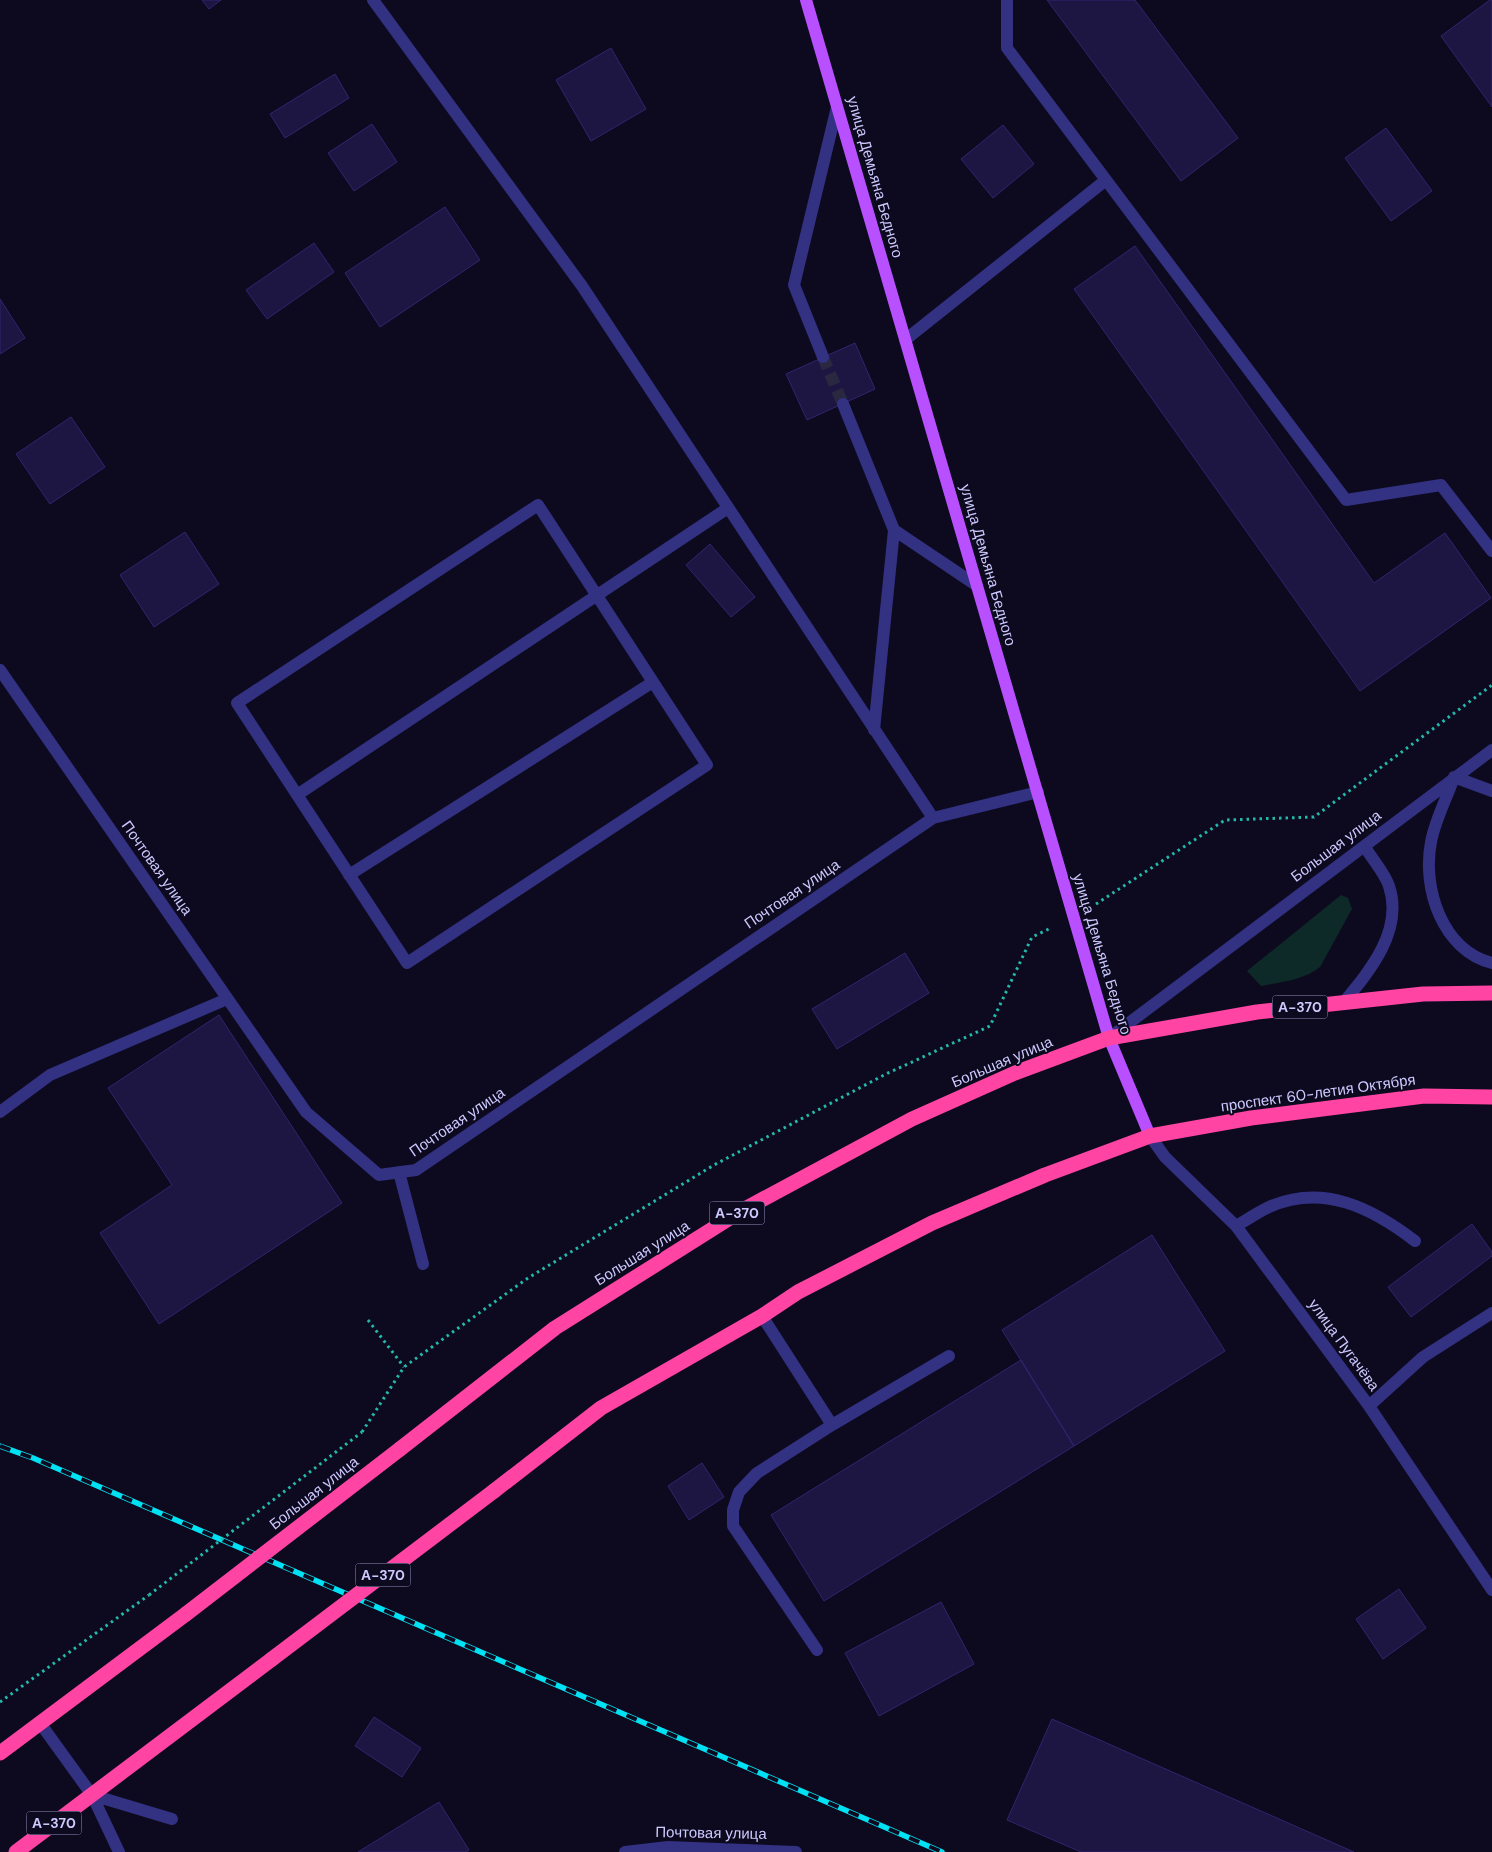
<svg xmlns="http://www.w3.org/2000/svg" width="1492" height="1852" font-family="'DM Sans',sans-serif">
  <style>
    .green { fill: #0d2a28 }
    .building { fill: #1d1542; stroke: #312570 }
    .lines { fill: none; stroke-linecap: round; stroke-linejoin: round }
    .minor-tunnel { stroke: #2a2741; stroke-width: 12; stroke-dasharray: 12 6; stroke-linecap: butt }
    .path { stroke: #23b9ab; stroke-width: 3; stroke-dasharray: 2.5 4; stroke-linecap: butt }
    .minor { stroke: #323182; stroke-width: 12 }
    .major { stroke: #b850ff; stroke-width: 12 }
    .highway { stroke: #ff44a3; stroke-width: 15 }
    .rail-casing { stroke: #00e2f4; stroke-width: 5.5 }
    .rail { stroke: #0d0a1f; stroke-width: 4; stroke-dasharray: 11; stroke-linecap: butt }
    .path-bridge { stroke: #23b9ab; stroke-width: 3; stroke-dasharray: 2.5 4; stroke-linecap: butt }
    .highway-bridge { stroke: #ff44a3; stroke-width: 15 }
    .labels { text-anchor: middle; stroke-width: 4; stroke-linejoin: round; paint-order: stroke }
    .shield { fill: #0d0a1f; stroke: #9390bc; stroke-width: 1 }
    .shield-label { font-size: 14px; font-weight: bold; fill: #cdc9ff }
    .street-label { font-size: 15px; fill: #cdc9ff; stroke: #0d0a1f }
  </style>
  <rect width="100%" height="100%" fill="#0d0a1f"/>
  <!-- green -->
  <path class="green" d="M 1341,895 L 1348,898 L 1352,909 L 1320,967 C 1304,980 1281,982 1261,986 L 1247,971 Z"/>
  <!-- building -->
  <path class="building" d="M 202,0 L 221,0 L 209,9 Z
    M 1047,0 L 1135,0 L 1238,138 L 1181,181 Z
    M 1490,0 L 1492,0 L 1492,107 L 1441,36 Z
    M 611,48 L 646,109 L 591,141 L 556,80 Z
    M 335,74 L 349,98 L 285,138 L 270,114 Z
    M 372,124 L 397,162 L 354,191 L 328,153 Z
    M 1003,125 L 1034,164 L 993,198 L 961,159 Z
    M 1386,128 L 1432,191 L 1391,221 L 1345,158 Z
    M 445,207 L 480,260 L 380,327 L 345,273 Z
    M 314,243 L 334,272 L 267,319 L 246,290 Z
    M 1135,246 L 1374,583 L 1445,533 L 1491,598 L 1360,691 L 1074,289 Z
    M 0,299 L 25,338 L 0,354 Z
    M 855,343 L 875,389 L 807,420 L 786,374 Z
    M 71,417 L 105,467 L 50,504 L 16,454 Z
    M 185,532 L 219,584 L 154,627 L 120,575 Z
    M 710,544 L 755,597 L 731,617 L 686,565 Z
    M 905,953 L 929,993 L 837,1049 L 812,1009 Z
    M 219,1015 L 342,1203 L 159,1324 L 100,1233 L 172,1185 L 108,1088 Z
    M 1472,1224 L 1492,1252 L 1492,1256 L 1411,1317 L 1388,1287 Z
    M 1152,1235 L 1225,1351 L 1074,1446 L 1002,1330 Z
    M 1021,1360 L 1074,1446 L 824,1601 L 771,1515 Z
    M 702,1463 L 724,1497 L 689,1520 L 668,1486 Z
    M 1399,1589 L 1426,1628 L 1383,1659 L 1356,1619 Z
    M 941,1602 L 974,1664 L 879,1716 L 845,1653 Z
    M 374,1717 L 421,1748 L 402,1777 L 355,1746 Z
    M 1052,1719 L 1354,1852 L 1081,1852 L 1007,1820 Z
    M 439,1802 L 469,1850 L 466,1852 L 358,1852 Z"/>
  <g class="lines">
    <!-- minor-tunnel -->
    <path class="minor-tunnel" d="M 823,357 L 843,404"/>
    <!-- path -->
    <path class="path" d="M 1096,904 L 1225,820 L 1314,817 L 1492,685
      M 368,1320 L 404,1367
      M 362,1432 L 404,1367 L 528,1278 L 714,1165 L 886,1074 L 990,1026 L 1032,937 L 1051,928
      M 0,1702 L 149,1595"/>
    <!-- minor -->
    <path class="minor" d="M 373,0 L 582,286 L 933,818
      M 1007,0 L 1007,48 L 1346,500 L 1441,485 L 1492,551
      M 905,340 L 1106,180
      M 823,357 L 794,285 L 837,107
      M 843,404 L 894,530 L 976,585
      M 538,505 L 707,765 L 407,963 L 237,703 Z
      M 0,670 L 306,1112 L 379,1175 L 416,1170 L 933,818 L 1038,792
      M 874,730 L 894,530
      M 1492,791 L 1454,777 C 1447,798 1435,820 1431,842 C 1422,888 1442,950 1492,963
      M 297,795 L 728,508
      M 349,875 L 653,682
      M 1343,1003 C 1369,972 1404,931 1389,886 C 1385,873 1372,859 1365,847
      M 1109,1038 L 1492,750
      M 0,1112 L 50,1075 L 227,999
      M 1150,1136 L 1165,1157 L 1236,1226 L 1369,1406 L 1492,1590
      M 399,1172 L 423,1264
      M 1236,1226 C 1247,1220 1258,1212 1269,1207 C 1323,1183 1372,1208 1415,1241
      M 762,1316 L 832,1425
      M 1369,1406 L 1423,1357 L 1492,1313
      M 817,1650 L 733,1526 L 733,1510 L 739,1492 L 757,1473 L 832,1425 L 949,1356
      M 40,1723 L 92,1795 L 119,1852
      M 92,1795 L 172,1819
      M 625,1852 L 668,1847 L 796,1852"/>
    <!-- major -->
    <path class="major" d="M 806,0 L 1109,1038 L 1150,1136"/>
    <!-- highway -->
    <path class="highway" d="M 400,1449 L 555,1328 L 741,1211 L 912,1119 L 1015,1073 L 1109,1038 L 1257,1012 L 1423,994 L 1492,993
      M 494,1491 L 601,1408 L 762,1316 L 798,1292 L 932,1223 L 1045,1175 L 1150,1136 L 1251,1118 L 1424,1096 L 1492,1097
      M 0,1753 L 186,1614
      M 16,1852 L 272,1659"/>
    <!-- rail casing -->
    <g class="rail-casing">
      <path id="rail" d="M 0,1446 L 33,1458 L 942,1852"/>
    </g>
    <!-- rail -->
    <use href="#rail" class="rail"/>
    <!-- path-bridge -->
    <path class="path-bridge" d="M 149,1595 L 362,1432"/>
    <!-- highway-bridge -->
    <path class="highway-bridge" d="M 186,1614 L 400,1449
      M 272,1659 L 494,1491"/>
  </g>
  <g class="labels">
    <!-- shield labels -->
    <g class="shield">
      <rect x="1272.5" y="995.5" width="55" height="23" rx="4"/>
      <rect x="709.5" y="1201.5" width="55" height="23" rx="4"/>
      <rect x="355.5" y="1563.5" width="55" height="23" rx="4"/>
      <rect x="26.5" y="1811.5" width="55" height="23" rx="4"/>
    </g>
    <g class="shield-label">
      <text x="1300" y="1012">А-370</text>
      <text x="737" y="1218">А-370</text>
      <text x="383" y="1580">А-370</text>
      <text x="54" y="1828">А-370</text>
    </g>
    <!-- street labels -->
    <g class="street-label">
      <text transform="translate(875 177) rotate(74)" y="5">улица Демьяна Бедного</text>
      <text transform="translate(988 565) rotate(74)" y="5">улица Демьяна Бедного</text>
      <text transform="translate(1336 846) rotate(-37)" y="5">Большая улица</text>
      <text transform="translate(157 868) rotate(55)" y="5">Почтовая улица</text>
      <text transform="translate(792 894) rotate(-34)" y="5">Почтовая улица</text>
      <text transform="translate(1102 954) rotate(73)" y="5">улица Демьяна Бедного</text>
      <text transform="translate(1002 1062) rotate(-23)" y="5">Большая улица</text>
      <text transform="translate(1318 1093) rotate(-8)" y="5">проспект 60-летия Октября</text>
      <text transform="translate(457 1122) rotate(-34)" y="5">Почтовая улица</text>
      <text transform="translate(642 1253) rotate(-32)" y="5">Большая улица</text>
      <text transform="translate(1344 1345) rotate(54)" y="5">улица Пугачёва</text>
      <text transform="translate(314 1493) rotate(-38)" y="5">Большая улица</text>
      <text transform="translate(711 1833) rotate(1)" y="5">Почтовая улица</text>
    </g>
  </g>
</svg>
